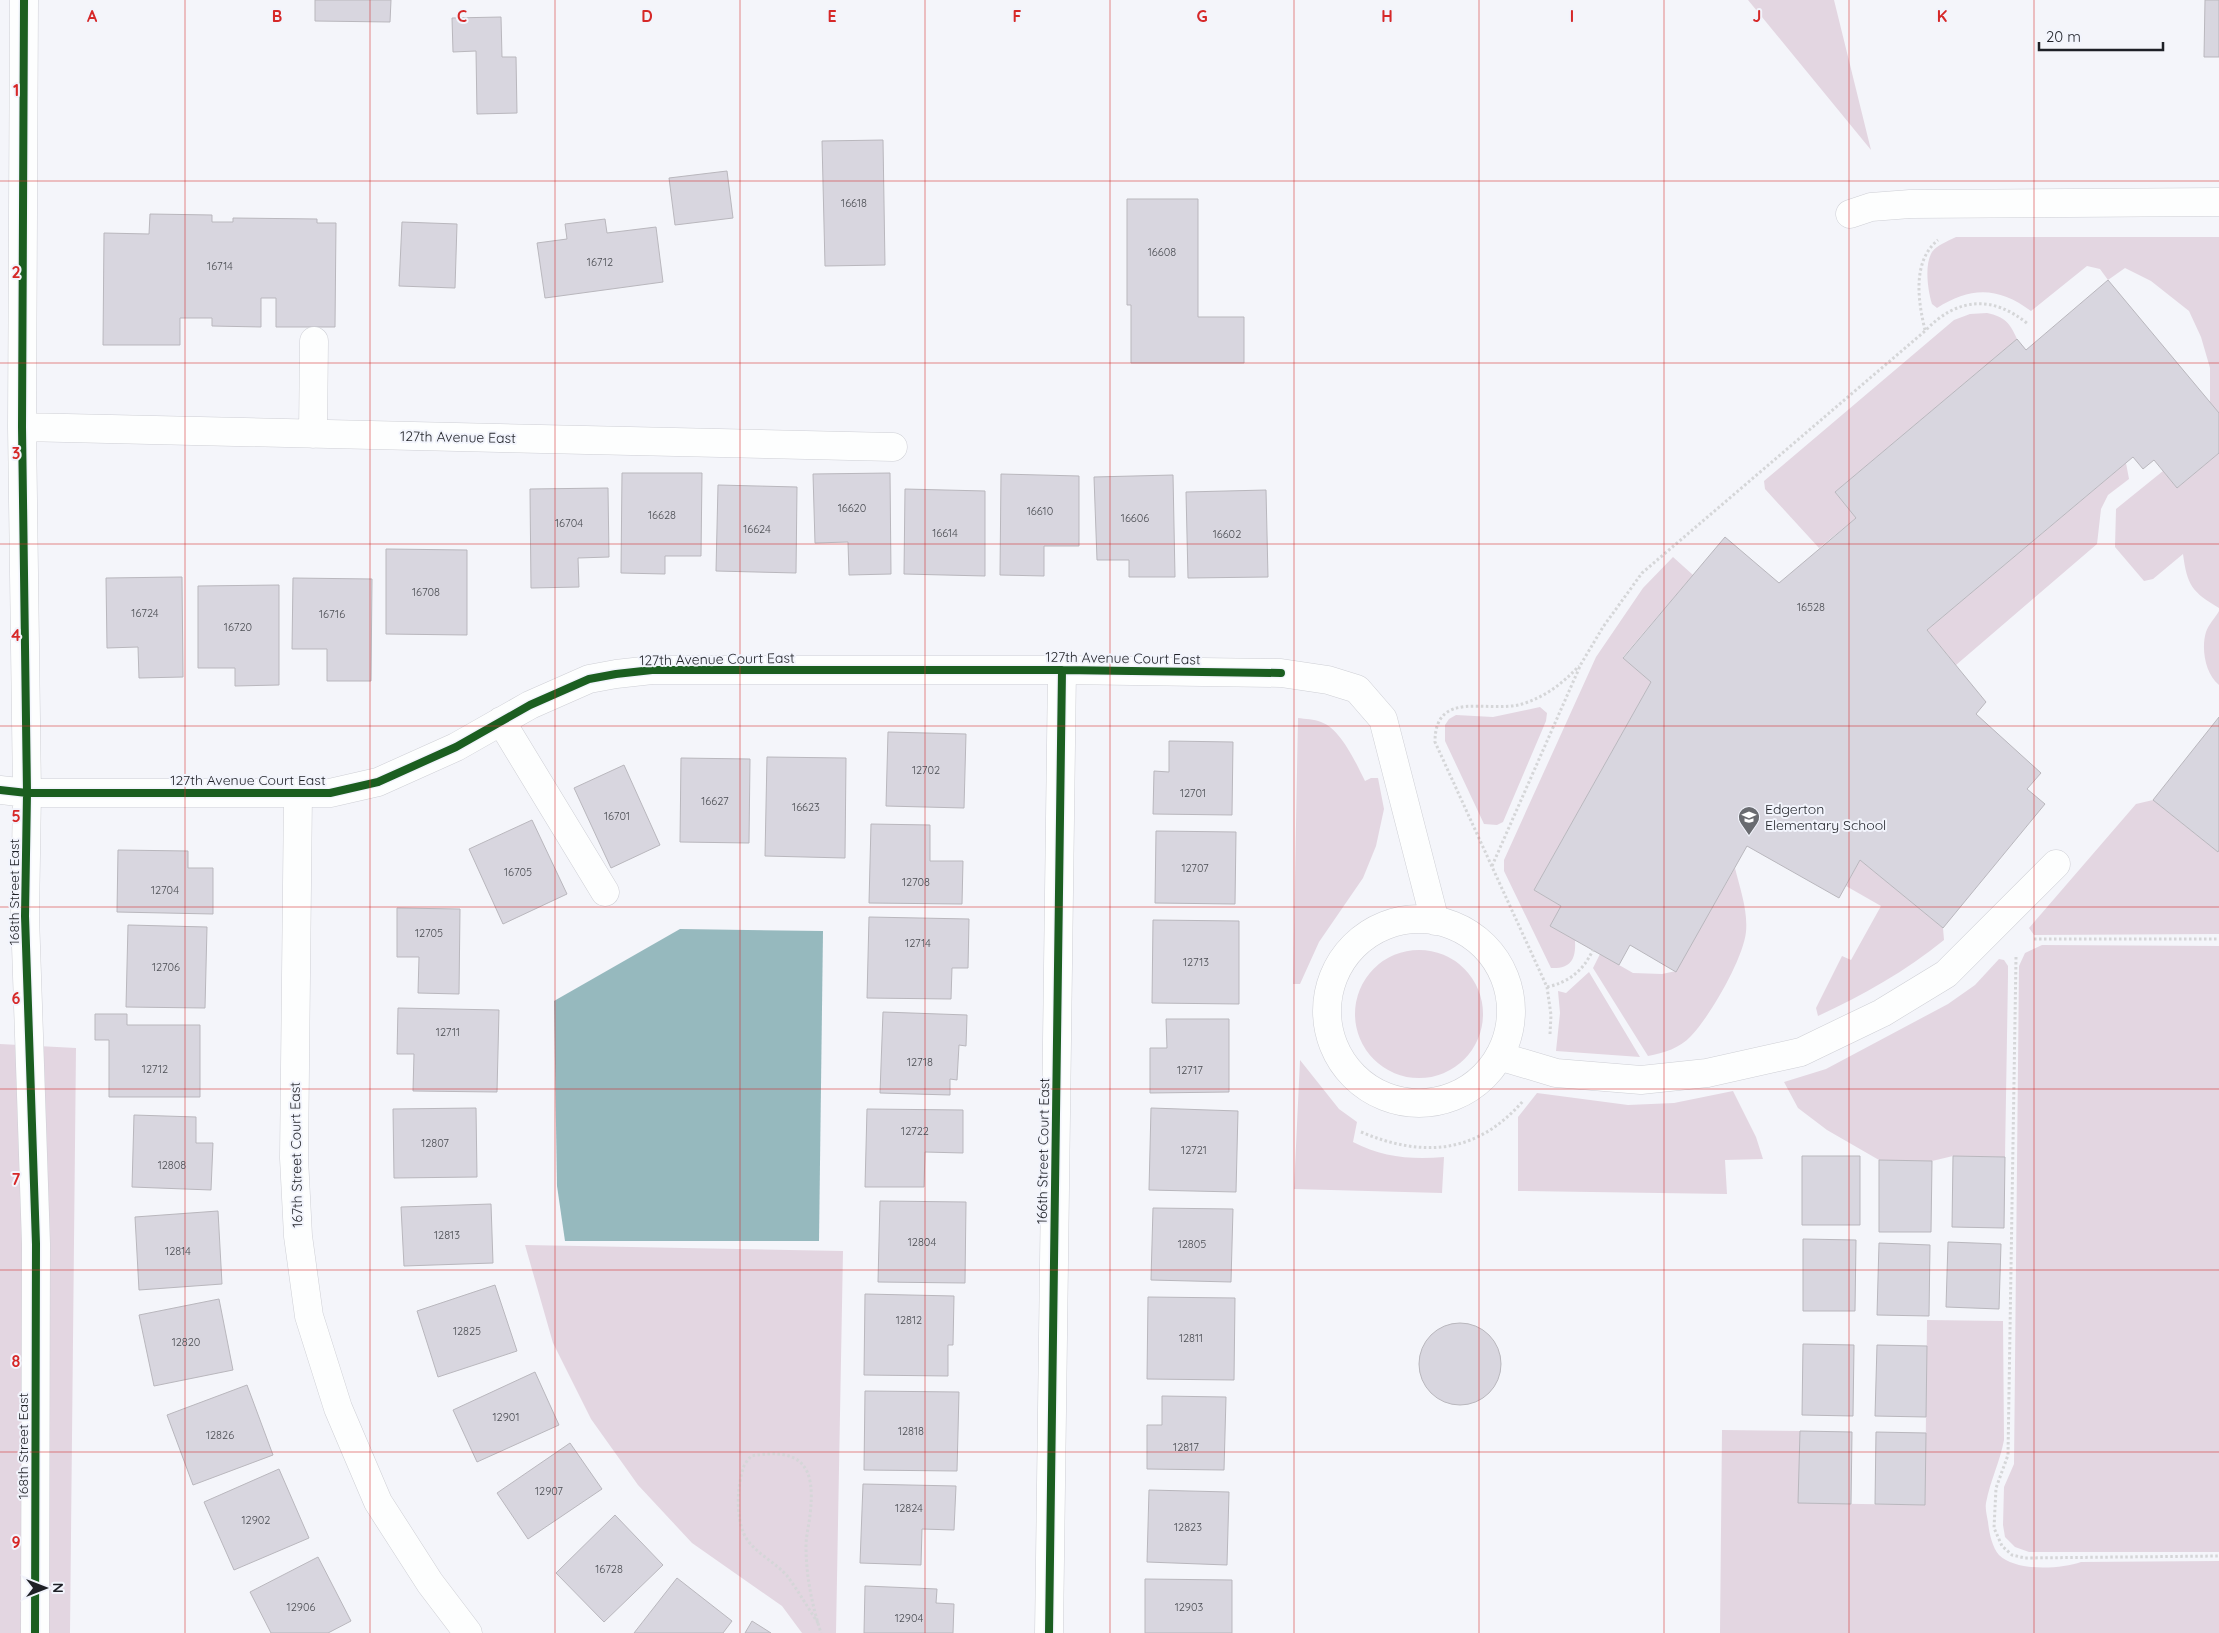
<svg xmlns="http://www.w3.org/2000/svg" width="2219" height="1633" font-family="Quicksand,sans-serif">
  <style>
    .green { fill: #e3d6e1 }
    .water { fill: #96b9be }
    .building { fill: #d8d6df; stroke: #b9b7bd }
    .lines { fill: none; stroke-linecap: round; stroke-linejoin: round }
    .minor-casing { stroke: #cecfd5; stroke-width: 29 }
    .path { stroke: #d5d6d8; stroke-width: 3; stroke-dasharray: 2.5 2.5; stroke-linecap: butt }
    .minor { stroke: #fdfefe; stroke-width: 28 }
    .cycleway-casing { stroke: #f2f4fc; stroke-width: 11 }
    .cycleway { stroke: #1b5e20; stroke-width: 8 }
    .grid { fill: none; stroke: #d62828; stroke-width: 1; stroke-opacity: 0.55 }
    .labels { text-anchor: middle; stroke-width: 4; stroke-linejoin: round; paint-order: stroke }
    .number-label { font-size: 11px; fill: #4c4e54 }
    .street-label { font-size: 14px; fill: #1e2026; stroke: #f2f4fc }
    .poi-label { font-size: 14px; fill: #1e2026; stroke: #f2f4fc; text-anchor: start }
    .grid-label { font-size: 16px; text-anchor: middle; font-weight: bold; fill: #d62828; stroke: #f2f4fc; stroke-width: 4; stroke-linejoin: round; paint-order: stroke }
  </style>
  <rect width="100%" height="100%" fill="#f4f5fa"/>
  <!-- green -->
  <path class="green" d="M 1748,0 L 1834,0 L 1871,150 Z
    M 1956,237 L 2219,237 L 2219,413 L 2210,403 L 2210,368 L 2201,337 L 2189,311 L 2151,281 L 2125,268 L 2108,280 L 2100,269 L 2087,266 L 2031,311 C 1999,287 1971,286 1937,308 L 1932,304 C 1928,291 1924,265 1932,252 C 1937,245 1948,241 1956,237 Z
    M 1987,313 C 2005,317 2010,323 2017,339 L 1835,492 L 1856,518 L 1819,548 L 1765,489 L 1764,481 L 1954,320 L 1970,314 Z
    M 2219,453 L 2219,608 C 2192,592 2187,585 2183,554 L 2153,579 L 2144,581 L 2115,547 L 2116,509 L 2163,471 L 2177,488 Z
    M 2126,463 L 2129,479 L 2108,495 L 2101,509 L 2097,544 L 1956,665 L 1927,630 Z
    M 1673,557 L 1693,575 L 1623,657 L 1651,682 L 1534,890 L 1561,906 L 1550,926 L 1575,940 C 1576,958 1572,969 1551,968 L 1504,871 L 1504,860 L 1596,657 L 1643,588 Z
    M 2219,611 L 2219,685 C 2205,674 2201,648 2206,632 C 2208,625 2215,618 2219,611 Z
    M 1540,707 L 1547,713 L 1546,721 L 1503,822 L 1497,825 L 1484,824 L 1445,741 L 1445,725 L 1449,719 L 1456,715 L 1493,717 Z
    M 1298,718 C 1305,719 1314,719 1321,722 C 1341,729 1356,763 1365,781 L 1371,778 L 1378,778 L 1384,809 L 1376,846 L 1363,878 L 1319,942 L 1300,984 L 1293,984 Z
    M 2153,800 L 2217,851 L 2219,850 L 2219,934 L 2034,935 L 2029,928 L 2136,804 Z
    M 1860,860 L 1943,928 L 1944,940 C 1906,971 1863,995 1818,1016 L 1816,1008 L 1842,956 L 1851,960 L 1881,906 L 1846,886 Z
    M 1735,868 C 1740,889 1748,910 1746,932 C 1743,959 1711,1015 1691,1036 C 1680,1048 1664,1053 1648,1056 L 1593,968 L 1600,954 L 1633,973 L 1662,974 L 1676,971 Z
    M 2042,945 L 2219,946 L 2219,1552 L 2029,1552 L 2015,1547 L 2005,1537 L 2003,1525 L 2004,1487 L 2014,1464 L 2019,966 L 2025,953 Z
    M1355 1014a64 64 0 1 1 128 0a64 64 0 1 1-128 0Z
    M 1999,959 L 2004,960 L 2008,966 L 2008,976 L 2005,1157 L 1953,1156 L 1932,1161 L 1879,1160 L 1827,1130 L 1798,1108 L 1784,1082 L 1826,1069 L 1948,1004 L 1975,985 Z
    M 1589,972 L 1640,1057 L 1556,1051 L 1560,1013 L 1558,991 L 1566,993 Z
    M 0,1044 L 76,1048 L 70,1633 L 0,1633 Z
    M 1300,1060 L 1339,1109 L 1357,1122 L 1353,1142 C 1382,1157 1411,1160 1444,1157 L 1442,1193 L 1294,1189 Z
    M 1733,1091 L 1756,1137 L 1763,1159 L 1725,1160 L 1727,1194 L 1518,1191 L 1518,1117 L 1537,1093 L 1628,1105 L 1674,1103 Z
    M 525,1245 L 843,1251 L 836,1633 L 802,1633 L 782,1606 L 692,1543 L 638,1485 L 591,1419 L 553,1343 Z
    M 1927,1320 L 2003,1321 L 2004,1440 C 2000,1462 1990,1481 1986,1503 C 1985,1509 1987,1516 1988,1522 C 1989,1532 1992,1547 1999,1555 C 2017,1572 2060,1569 2081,1562 L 2219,1561 L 2219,1633 L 1720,1633 L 1722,1430 L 1800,1431 L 1799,1503 L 1925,1505 Z"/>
  <!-- water -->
  <path class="water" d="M 680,929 L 823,931 L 819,1241 L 565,1241 L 557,1186 L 554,1001 Z"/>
  <!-- building -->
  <path class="building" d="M 315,0 L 391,0 L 390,22 L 315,21 Z
    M 2205,0 L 2219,0 L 2219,57 L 2204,57 Z
    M 501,17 L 502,57 L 516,57 L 517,113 L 477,114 L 476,51 L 453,52 L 452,18 Z
    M 883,140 L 885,265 L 825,266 L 822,141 Z
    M 727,171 L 733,218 L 675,225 L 669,178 Z
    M 1127,199 L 1198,199 L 1198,317 L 1244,317 L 1244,363 L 1131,363 L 1131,305 L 1127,305 Z
    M 150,214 L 212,215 L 212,222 L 233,222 L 233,218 L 317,219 L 317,223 L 336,223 L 335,327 L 276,327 L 276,298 L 261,298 L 261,327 L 212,326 L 212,318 L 180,318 L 180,345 L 103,345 L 104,233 L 149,234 Z
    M 605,219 L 607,233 L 656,227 L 663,282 L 545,298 L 537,243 L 567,239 L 565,224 Z
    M 402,222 L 457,224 L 455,288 L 399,286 Z
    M 2108,280 L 2219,413 L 2219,453 L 2177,488 L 2154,460 L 2143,469 L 2133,457 L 1927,630 L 1986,702 L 1976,714 L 2041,773 L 2027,789 L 2045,804 L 1943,928 L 1860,860 L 1839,898 L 1747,846 L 1676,972 L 1630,945 L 1619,965 L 1550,926 L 1561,906 L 1534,890 L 1651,682 L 1623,658 L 1725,537 L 1779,583 L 1856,518 L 1835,492 L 2017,339 L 2026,350 Z
    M 622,473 L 702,473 L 701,556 L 665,556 L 665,574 L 621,573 Z
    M 890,473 L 891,574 L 849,575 L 848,542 L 815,543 L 813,474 Z
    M 1001,474 L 1079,476 L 1079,546 L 1044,546 L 1044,576 L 1000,575 Z
    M 1173,475 L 1175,577 L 1129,577 L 1129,560 L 1097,560 L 1094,477 Z
    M 718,485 L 797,487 L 796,573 L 716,571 Z
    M 608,488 L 609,557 L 578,558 L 579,587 L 531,588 L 530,489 Z
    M 905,489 L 985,491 L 985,576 L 904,574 Z
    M 1266,490 L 1268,577 L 1188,578 L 1186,492 Z
    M 386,549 L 467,550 L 467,635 L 386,634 Z
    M 182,577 L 183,677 L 139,678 L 138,647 L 107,648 L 106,578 Z
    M 293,578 L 372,579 L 371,681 L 327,681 L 327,649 L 292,649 Z
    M 279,585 L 279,685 L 235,686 L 235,668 L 198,668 L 198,586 Z
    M 2219,717 L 2219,850 L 2218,852 L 2153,800 Z
    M 888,732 L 966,734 L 964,808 L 886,806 Z
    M 1169,741 L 1233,742 L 1232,815 L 1153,814 L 1154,771 L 1169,772 Z
    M 767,757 L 846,758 L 845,858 L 765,856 Z
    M 681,758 L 750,759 L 749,843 L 680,842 Z
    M 624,765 L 660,845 L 611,868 L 574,788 Z
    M 532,820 L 567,894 L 503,924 L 469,849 Z
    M 871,824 L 930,825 L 930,861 L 963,861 L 962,904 L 869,903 Z
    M 1156,831 L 1236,832 L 1235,904 L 1155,903 Z
    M 118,850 L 188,851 L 188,868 L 213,868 L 213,914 L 117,912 Z
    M 397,908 L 460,909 L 459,994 L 418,993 L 419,957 L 397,957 Z
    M 869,917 L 969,919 L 968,968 L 952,968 L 951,999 L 867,998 Z
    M 1153,920 L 1239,921 L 1239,1004 L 1152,1003 Z
    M 128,925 L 207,927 L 205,1008 L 126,1007 Z
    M 398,1008 L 499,1010 L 497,1092 L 413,1091 L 414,1054 L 397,1054 Z
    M 883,1012 L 967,1015 L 966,1046 L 959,1045 L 957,1080 L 950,1079 L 950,1095 L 880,1093 Z
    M 95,1014 L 127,1014 L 127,1025 L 200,1025 L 200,1097 L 109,1097 L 109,1040 L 95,1040 Z
    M 1166,1019 L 1229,1019 L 1229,1092 L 1150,1093 L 1150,1048 L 1167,1048 Z
    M 476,1108 L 477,1177 L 394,1178 L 393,1109 Z
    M 1151,1108 L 1238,1111 L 1236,1192 L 1149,1190 Z
    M 867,1109 L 963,1110 L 963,1153 L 925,1152 L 924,1187 L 865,1187 Z
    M 134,1115 L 196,1117 L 196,1143 L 213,1143 L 211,1190 L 132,1187 Z
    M 1802,1156 L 1860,1156 L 1860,1225 L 1802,1225 Z
    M 1953,1156 L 2005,1157 L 2004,1228 L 1952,1227 Z
    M 1879,1160 L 1932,1161 L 1931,1232 L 1879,1232 Z
    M 880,1201 L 966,1202 L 965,1283 L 878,1282 Z
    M 491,1204 L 493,1263 L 404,1266 L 401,1207 Z
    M 1153,1208 L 1233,1209 L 1231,1282 L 1151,1280 Z
    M 218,1211 L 222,1284 L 139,1290 L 135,1217 Z
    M 1803,1239 L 1856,1240 L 1855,1311 L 1803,1311 Z
    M 1948,1242 L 2001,1244 L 1999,1309 L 1946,1307 Z
    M 1879,1243 L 1930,1245 L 1929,1316 L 1877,1315 Z
    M 495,1285 L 517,1351 L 438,1377 L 417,1311 Z
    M 865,1294 L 954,1296 L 953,1345 L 948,1345 L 948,1376 L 864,1375 Z
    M 1148,1297 L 1235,1298 L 1234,1380 L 1147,1379 Z
    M 219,1299 L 233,1370 L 154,1386 L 139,1315 Z
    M1419 1364a41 41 0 1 1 82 0a41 41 0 1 1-82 0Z
    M 1803,1344 L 1854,1345 L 1853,1416 L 1802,1415 Z
    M 1877,1345 L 1927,1346 L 1926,1417 L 1875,1416 Z
    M 535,1372 L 559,1425 L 477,1462 L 453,1410 Z
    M 247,1385 L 273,1455 L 193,1485 L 167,1415 Z
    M 865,1391 L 959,1392 L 957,1471 L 864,1470 Z
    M 1162,1396 L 1226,1397 L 1224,1470 L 1147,1469 L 1147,1425 L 1162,1425 Z
    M 1800,1431 L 1852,1432 L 1851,1504 L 1798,1503 Z
    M 1876,1432 L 1926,1433 L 1925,1505 L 1875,1504 Z
    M 570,1443 L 602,1489 L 528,1539 L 497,1493 Z
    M 279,1469 L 309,1538 L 234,1570 L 204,1502 Z
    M 863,1484 L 956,1486 L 954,1530 L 922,1529 L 921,1565 L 860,1563 Z
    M 1149,1490 L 1229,1492 L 1227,1565 L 1147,1562 Z
    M 615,1515 L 663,1565 L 604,1622 L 556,1573 Z
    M 318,1557 L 351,1621 L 328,1633 L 271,1633 L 250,1592 Z
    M 677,1578 L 732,1621 L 723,1633 L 634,1633 Z
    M 1145,1579 L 1232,1580 L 1232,1633 L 1145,1633 Z
    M 865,1586 L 937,1589 L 936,1603 L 954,1604 L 953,1633 L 864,1633 Z
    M 752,1621 L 771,1633 L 745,1633 Z"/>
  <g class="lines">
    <!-- minor casing -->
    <g class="minor-casing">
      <path id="minor" d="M 24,0 L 22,427 L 27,793 L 25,916 L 36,1244 L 35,1633
        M 1850,214 L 1871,207 L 1910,204 L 2219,202
        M 22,427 L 893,447
        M 313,434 L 314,341
        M 501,721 L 605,892
        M 0,790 L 27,793 L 330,793 L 378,782 L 456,747 L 530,705 L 589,679 L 616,674 L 652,670 L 1062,670 L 1281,673 L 1328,680 L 1357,689 L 1383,719 L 1435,921
        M 298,794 L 294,1158 L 298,1236 L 309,1316 L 338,1408 L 378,1502 L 430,1583 L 468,1633
        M1327 1011a92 92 0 1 1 184 0a92 92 0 1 1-184 0Z
        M 1499,1056 L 1556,1073 L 1641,1080 L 1707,1073 L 1801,1052 L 1882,1013 L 1946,974 L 2056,864
        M 1049,1633 L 1062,670"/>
    </g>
    <!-- path -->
    <path class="path" d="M 1925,330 C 1918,301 1912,261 1938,240
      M 1492,866 L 1581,664 L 1603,627 L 1642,573 L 1925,331 C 1957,297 1993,295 2028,324
      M 2034,939 L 2219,939
      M 2016,957 L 2008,1455 L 1996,1488 L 1994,1528 L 2002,1546 L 2012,1555 L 2025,1558 L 2219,1556
      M 1547,987 C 1569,982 1583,971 1593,950
      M 1550,1034 L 1551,1015 L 1547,987 L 1435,742 C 1435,688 1489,714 1522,704 C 1545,697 1562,684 1579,666
      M 1361,1132 C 1423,1158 1477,1154 1523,1101
      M 818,1623 C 808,1608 799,1592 788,1577 C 776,1562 752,1552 744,1534 C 736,1517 737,1487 743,1469 C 744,1464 748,1460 751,1456 C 802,1447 816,1466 810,1515 C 809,1525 806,1536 806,1546 C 806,1576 812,1605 821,1633"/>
    <!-- minor -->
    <use href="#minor" class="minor"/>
    <!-- cycleway casing -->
    <g class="cycleway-casing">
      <path id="cycleway" d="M 24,0 L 22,427 L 27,793 L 25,916 L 36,1244 L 35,1633
        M 0,790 L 27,793 L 330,793 L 378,782 L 456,747 L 530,705 L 589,679 L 616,674 L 652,670 L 1062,670 L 1281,673
        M 1049,1633 L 1062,670"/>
    </g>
    <!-- cycleway -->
    <use href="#cycleway" class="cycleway"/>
  </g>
  <!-- grid -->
  <path class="grid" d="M 185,0 L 185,1633M 370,0 L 370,1633M 555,0 L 555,1633M 740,0 L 740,1633M 925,0 L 925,1633M 1110,0 L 1110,1633M 1294,0 L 1294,1633M 1479,0 L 1479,1633M 1664,0 L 1664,1633M 1849,0 L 1849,1633M 2034,0 L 2034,1633M 0,181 L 2219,181M 0,363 L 2219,363M 0,544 L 2219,544M 0,726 L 2219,726M 0,907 L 2219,907M 0,1089 L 2219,1089M 0,1270 L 2219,1270M 0,1452 L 2219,1452"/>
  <!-- icons -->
  <defs>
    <g id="school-pin" transform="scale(1.125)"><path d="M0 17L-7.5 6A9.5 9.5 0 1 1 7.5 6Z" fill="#696b70" stroke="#f2f4fc"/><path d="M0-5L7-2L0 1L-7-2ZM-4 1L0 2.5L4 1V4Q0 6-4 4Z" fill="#fff"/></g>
  </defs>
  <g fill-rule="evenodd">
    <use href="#school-pin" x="1749" y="817"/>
  </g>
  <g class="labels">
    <!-- number labels -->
    <g class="number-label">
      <text x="854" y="207">16618</text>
      <text x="1162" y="256">16608</text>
      <text x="600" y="266">16712</text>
      <text x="220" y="270">16714</text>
      <text x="852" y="512">16620</text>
      <text x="1040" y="515">16610</text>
      <text x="662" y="519">16628</text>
      <text x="1135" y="522">16606</text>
      <text x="569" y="527">16704</text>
      <text x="757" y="533">16624</text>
      <text x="945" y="537">16614</text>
      <text x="1227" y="538">16602</text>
      <text x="426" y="596">16708</text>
      <text x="1811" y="611">16528</text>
      <text x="145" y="617">16724</text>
      <text x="332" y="618">16716</text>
      <text x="238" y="631">16720</text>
      <text x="926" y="774">12702</text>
      <text x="1193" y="797">12701</text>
      <text x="715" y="805">16627</text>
      <text x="806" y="811">16623</text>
      <text x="617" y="820">16701</text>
      <text x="1195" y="872">12707</text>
      <text x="518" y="876">16705</text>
      <text x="916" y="886">12708</text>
      <text x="165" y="894">12704</text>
      <text x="429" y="937">12705</text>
      <text x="918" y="947">12714</text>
      <text x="1196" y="966">12713</text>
      <text x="166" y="971">12706</text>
      <text x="448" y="1036">12711</text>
      <text x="920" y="1066">12718</text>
      <text x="155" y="1073">12712</text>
      <text x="1190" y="1074">12717</text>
      <text x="915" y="1135">12722</text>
      <text x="435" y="1147">12807</text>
      <text x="1194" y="1154">12721</text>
      <text x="172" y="1169">12808</text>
      <text x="447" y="1239">12813</text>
      <text x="922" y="1246">12804</text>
      <text x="1192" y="1248">12805</text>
      <text x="178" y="1255">12814</text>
      <text x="909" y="1324">12812</text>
      <text x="467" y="1335">12825</text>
      <text x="1191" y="1342">12811</text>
      <text x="186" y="1346">12820</text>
      <text x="506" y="1421">12901</text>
      <text x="911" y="1435">12818</text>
      <text x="220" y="1439">12826</text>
      <text x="1186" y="1451">12817</text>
      <text x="549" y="1495">12907</text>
      <text x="909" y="1512">12824</text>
      <text x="256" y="1524">12902</text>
      <text x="1188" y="1531">12823</text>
      <text x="609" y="1573">16728</text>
      <text x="301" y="1611">12906</text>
      <text x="1189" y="1611">12903</text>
      <text x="909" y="1622">12904</text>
    </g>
    <!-- street labels -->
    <g class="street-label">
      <text transform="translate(458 437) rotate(1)" y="5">127th Avenue East</text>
      <text transform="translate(1123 658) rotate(1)" y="5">127th Avenue Court East</text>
      <text transform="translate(717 659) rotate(-1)" y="5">127th Avenue Court East</text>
      <text x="248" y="785">127th Avenue Court East</text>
      <text transform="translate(14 892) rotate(-90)" y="5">168th Street East</text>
      <text transform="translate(1043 1151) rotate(-89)" y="5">166th Street Court East</text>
      <text transform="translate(296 1155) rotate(-91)" y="5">167th Street Court East</text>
      <text transform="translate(23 1446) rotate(-90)" y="5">168th Street East</text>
    </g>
    <!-- poi labels -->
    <g class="poi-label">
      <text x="1765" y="814">Edgerton<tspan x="1765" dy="16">Elementary School</tspan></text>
    </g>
  </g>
  <g class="grid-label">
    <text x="92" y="22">A</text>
    <text x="277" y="22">B</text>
    <text x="462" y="22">C</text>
    <text x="647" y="22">D</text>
    <text x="832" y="22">E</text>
    <text x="1017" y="22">F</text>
    <text x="1202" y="22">G</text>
    <text x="1387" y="22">H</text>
    <text x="1572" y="22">I</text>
    <text x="1757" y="22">J</text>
    <text x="1942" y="22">K</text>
    <text x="16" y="96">1</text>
    <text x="16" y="278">2</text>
    <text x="16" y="459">3</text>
    <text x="16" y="641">4</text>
    <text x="16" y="822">5</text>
    <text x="16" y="1004">6</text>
    <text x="16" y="1185">7</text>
    <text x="16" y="1367">8</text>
    <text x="16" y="1548">9</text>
  </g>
  <!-- north arrow -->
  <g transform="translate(45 1588) rotate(90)" stroke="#f2f4fc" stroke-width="4" paint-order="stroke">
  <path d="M0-4L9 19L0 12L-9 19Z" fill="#1e2026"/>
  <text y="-8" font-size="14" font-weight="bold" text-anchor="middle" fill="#1e2026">N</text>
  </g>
  <!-- scale -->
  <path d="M2039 42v8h124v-8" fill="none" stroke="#1e2026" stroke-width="2.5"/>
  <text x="2046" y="42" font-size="15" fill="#1e2026" stroke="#f2f4fc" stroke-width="4" paint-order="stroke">20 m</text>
</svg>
